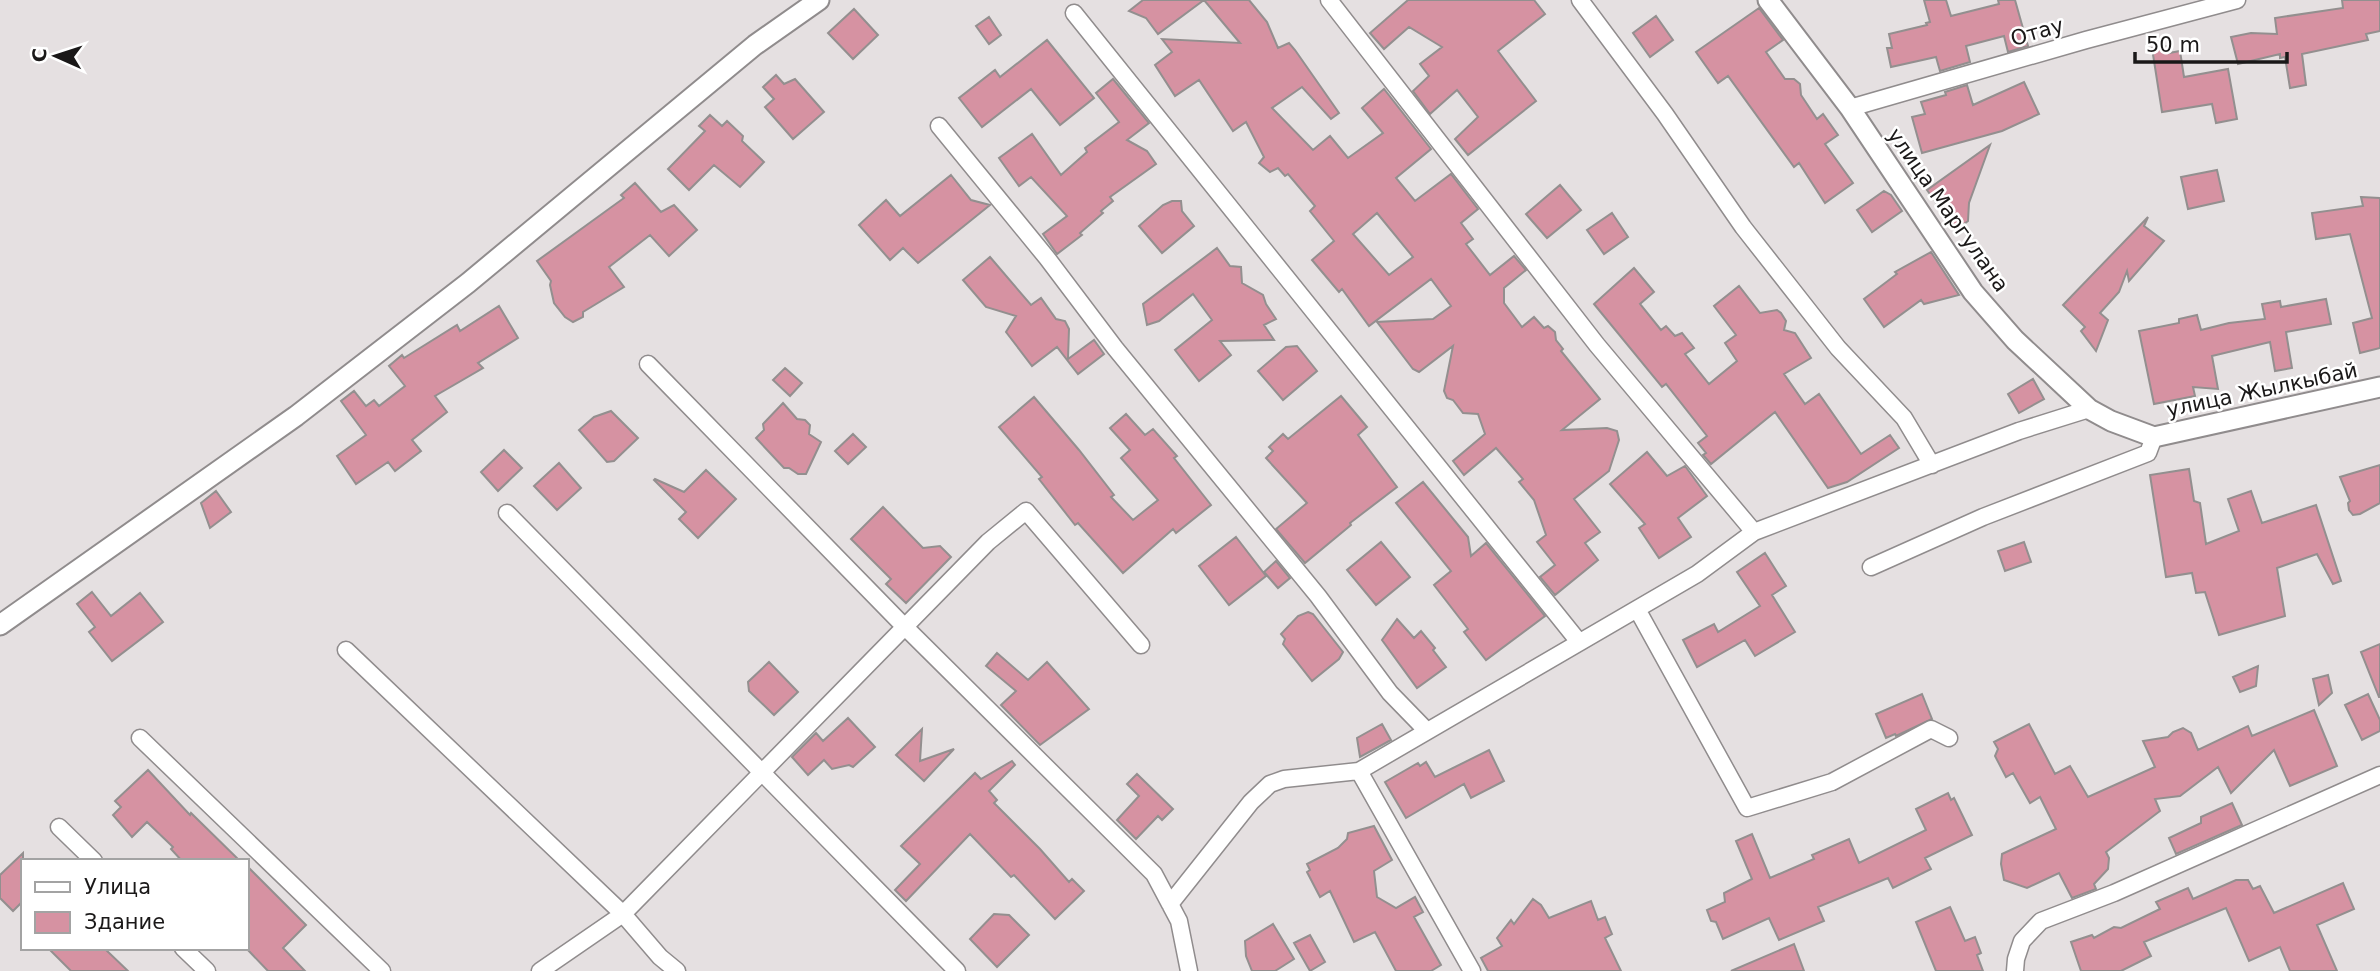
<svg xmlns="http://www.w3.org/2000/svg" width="2380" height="971" font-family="'DejaVu Sans',sans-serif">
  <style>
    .building { fill: #d692a2; stroke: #938f8f; stroke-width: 2; fill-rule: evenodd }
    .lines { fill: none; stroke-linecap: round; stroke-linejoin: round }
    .minor-casing { stroke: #908c8d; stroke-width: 19 }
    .tertiary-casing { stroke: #908c8d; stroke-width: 23 }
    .minor { stroke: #fff; stroke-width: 16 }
    .tertiary { stroke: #fff; stroke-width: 19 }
    .labels { text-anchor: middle; stroke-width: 5; stroke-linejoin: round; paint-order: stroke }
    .street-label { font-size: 21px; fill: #1a1818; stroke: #fff }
  </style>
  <rect width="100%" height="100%" fill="#e5e0e1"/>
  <!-- building -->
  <path class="building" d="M 1143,0 L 1249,0 L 1267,22 L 1278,48 L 1289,43 L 1295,50 L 1339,113 L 1331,119 L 1302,87 L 1272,108 L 1313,150 L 1330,136 L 1348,158 L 1383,133 L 1362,108 L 1384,89 L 1431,149 L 1396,178 L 1415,201 L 1451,174 L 1478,209 L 1461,223 L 1473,239 L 1466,244 L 1490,275 L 1514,256 L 1526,270 L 1504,288 L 1504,303 L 1522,327 L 1534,317 L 1544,328 L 1548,326 L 1555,332 L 1556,340 L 1563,349 L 1561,351 L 1600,399 L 1562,430 L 1607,428 L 1617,431 L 1619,440 L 1609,471 L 1574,499 L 1600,532 L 1585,543 L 1598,560 L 1555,595 L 1540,577 L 1555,565 L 1537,542 L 1546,535 L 1534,500 L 1519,482 L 1523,479 L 1496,448 L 1464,475 L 1453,461 L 1485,434 L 1478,414 L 1463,413 L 1453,400 L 1447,398 L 1444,391 L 1453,346 L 1419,372 L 1413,369 L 1377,322 L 1433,319 L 1451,306 L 1431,279 L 1369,326 L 1342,289 L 1339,292 L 1312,260 L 1334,241 L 1310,211 L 1315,206 L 1288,174 L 1285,176 L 1278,168 L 1270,172 L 1259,163 L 1264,157 L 1246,122 L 1233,131 L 1199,80 L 1175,96 L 1155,65 L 1172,52 L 1162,39 L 1240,43 L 1204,0 L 1158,34 L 1146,18 L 1129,11 ZM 1377,213 L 1413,257 L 1389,275 L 1353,234 Z
    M 1408,0 L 1534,0 L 1545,14 L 1498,51 L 1536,101 L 1468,155 L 1455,139 L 1478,117 L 1457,90 L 1430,114 L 1413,91 L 1429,76 L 1420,64 L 1442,47 L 1409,27 L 1384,49 L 1370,33 Z
    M 1924,0 L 1946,0 L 1951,16 L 1999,4 L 1998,0 L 2015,0 L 2028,46 L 2008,52 L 2004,36 L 1966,46 L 1970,62 L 1940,71 L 1936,57 L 1891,67 L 1887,48 L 1892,48 L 1889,34 L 1927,25 L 1926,23 L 1930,22 Z
    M 2342,0 L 2380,0 L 2380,31 L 2366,34 L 2368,40 L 2302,54 L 2306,85 L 2290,88 L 2285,57 L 2280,58 L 2280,54 L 2238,64 L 2231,37 L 2251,33 L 2277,34 L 2275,18 L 2343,8 Z
    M 1759,8 L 1783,40 L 1766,52 L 1785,79 L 1794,79 L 1800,84 L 1801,95 L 1817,119 L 1823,114 L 1838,135 L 1825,144 L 1853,183 L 1825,203 L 1799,163 L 1794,167 L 1728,76 L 1718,83 L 1696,52 Z
    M 854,9 L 878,35 L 853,59 L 828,33 Z
    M 1656,16 L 1673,40 L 1650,57 L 1633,33 Z
    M 989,17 L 1001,35 L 989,44 L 976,26 Z
    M 1047,40 L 1094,98 L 1060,125 L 1031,89 L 982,127 L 959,98 L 995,70 L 1000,77 Z
    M 2168,46 L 2169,53 L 2180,51 L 2184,77 L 2228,69 L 2237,119 L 2216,123 L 2212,104 L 2162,112 L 2152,48 Z
    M 776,75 L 784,84 L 795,79 L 824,112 L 793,139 L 765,107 L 774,99 L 763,87 Z
    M 1113,79 L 1149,123 L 1127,140 L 1147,151 L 1156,164 L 1110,197 L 1113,201 L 1101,211 L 1103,213 L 1080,233 L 1082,235 L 1057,254 L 1043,234 L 1067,216 L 1031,177 L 1019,186 L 999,158 L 1032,134 L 1061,175 L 1087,152 L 1085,148 L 1119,122 L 1096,93 Z
    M 2024,82 L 2039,114 L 2002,131 L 1922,153 L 1912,117 L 1925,114 L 1921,102 L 1946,95 L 1945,92 L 1967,85 L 1973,105 Z
    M 710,115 L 722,126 L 727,121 L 743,136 L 742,141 L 764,162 L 740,187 L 714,165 L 689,190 L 668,169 L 705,131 L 699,126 Z
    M 1990,145 L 1969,203 L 1968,221 L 1956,230 L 1927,190 Z
    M 2217,170 L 2224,201 L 2188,209 L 2181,177 Z
    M 951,175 L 971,200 L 990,205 L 918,263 L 903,248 L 890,260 L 859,225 L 886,200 L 900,216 Z
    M 635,183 L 661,212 L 674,205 L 697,230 L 669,256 L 650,235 L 609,267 L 624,287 L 583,312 L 583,317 L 573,322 L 565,317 L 554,303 L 550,285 L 551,281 L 537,261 L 624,198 L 621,195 Z
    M 1560,185 L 1581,210 L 1547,238 L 1526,214 Z
    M 1884,191 L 1891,195 L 1902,211 L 1872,232 L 1857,210 Z
    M 2361,197 L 2380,198 L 2380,348 L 2360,353 L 2353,323 L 2372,318 L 2350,234 L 2316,239 L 2312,213 L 2363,206 Z
    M 1172,201 L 1181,201 L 1182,211 L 1194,226 L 1162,253 L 1139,226 L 1163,205 Z
    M 1612,213 L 1628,237 L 1604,254 L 1587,230 Z
    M 2148,217 L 2144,226 L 2164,241 L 2129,281 L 2127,271 L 2119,292 L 2100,313 L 2108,320 L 2096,351 L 2081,331 L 2085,327 L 2063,305 Z
    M 1217,248 L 1230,266 L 1241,267 L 1242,283 L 1263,295 L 1266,304 L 1276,319 L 1264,325 L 1274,340 L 1220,341 L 1231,355 L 1199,381 L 1175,350 L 1212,320 L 1193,294 L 1159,321 L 1147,325 L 1143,304 Z
    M 1931,252 L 1959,295 L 1924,304 L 1921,300 L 1884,327 L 1864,299 L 1897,274 L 1895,272 Z
    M 990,257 L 1031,305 L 1041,298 L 1056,319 L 1065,321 L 1069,329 L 1068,359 L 1094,340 L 1104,354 L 1078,374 L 1057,347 L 1032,366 L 1006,332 L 1016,316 L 986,307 L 963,280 Z
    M 1634,268 L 1654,292 L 1640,304 L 1661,330 L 1666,326 L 1675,336 L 1682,333 L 1694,348 L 1685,354 L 1709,384 L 1737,361 L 1725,343 L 1736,335 L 1714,306 L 1739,286 L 1760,313 L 1777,310 L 1781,313 L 1786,321 L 1784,330 L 1795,333 L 1811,358 L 1784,374 L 1805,404 L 1819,394 L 1861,454 L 1890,435 L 1899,448 L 1847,482 L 1828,488 L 1775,412 L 1711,464 L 1703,455 L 1706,453 L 1698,443 L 1707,436 L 1666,384 L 1662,387 L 1594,304 Z
    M 2326,299 L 2331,324 L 2286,332 L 2292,368 L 2275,371 L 2270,342 L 2212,356 L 2218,389 L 2193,387 L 2195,396 L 2154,404 L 2139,331 L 2179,323 L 2179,319 L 2197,315 L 2201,330 L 2229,323 L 2265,319 L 2262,304 L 2280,301 L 2281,307 Z
    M 499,306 L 518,338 L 478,363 L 483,368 L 435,396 L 447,412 L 412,440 L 421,451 L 395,471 L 388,462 L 356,484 L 337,456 L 366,435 L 341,401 L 354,391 L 366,406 L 374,400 L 379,406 L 405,386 L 389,366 L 402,355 L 404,358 L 457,325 L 460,331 Z
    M 1297,346 L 1317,371 L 1283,400 L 1258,371 L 1286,347 Z
    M 785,368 L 802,383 L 790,396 L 773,380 Z
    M 2033,379 L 2044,399 L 2019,413 L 2008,394 Z
    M 1341,396 L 1367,427 L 1358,435 L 1397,487 L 1350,523 L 1351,525 L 1305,563 L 1276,529 L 1307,503 L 1266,458 L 1273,451 L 1269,447 L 1283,434 L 1288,439 Z
    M 1034,397 L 1079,450 L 1114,495 L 1111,497 L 1133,520 L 1158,500 L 1121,458 L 1130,450 L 1110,428 L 1126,414 L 1145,435 L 1153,429 L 1177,456 L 1174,458 L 1211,505 L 1176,533 L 1173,529 L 1123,573 L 1078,523 L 1075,525 L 1039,479 L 1042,477 L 999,427 Z
    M 783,403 L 797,419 L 805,420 L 810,425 L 809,434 L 821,442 L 806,474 L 798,474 L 789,468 L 784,468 L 756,438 L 764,430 L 763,424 Z
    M 611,411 L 638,438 L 614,461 L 607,462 L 579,430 L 594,417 Z
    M 853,434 L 866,447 L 848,464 L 835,451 Z
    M 504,450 L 522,468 L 498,491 L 481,472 Z
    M 1647,452 L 1667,476 L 1685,466 L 1707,496 L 1678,518 L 1691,537 L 1659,558 L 1639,528 L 1645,524 L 1610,484 Z
    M 559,463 L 581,488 L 557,510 L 534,486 Z
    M 2380,465 L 2380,503 L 2360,514 L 2353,515 L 2349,510 L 2348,503 L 2350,501 L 2340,477 Z
    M 2189,469 L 2194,501 L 2200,503 L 2206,544 L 2239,531 L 2228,499 L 2251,491 L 2262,523 L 2316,505 L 2341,581 L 2333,584 L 2317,554 L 2277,568 L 2285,616 L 2219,635 L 2205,592 L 2196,593 L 2192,573 L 2166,577 L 2150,475 Z
    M 706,470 L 736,499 L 698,538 L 679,519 L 686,512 L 654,480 L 655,479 L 684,492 Z
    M 1423,482 L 1468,537 L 1471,556 L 1486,543 L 1545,616 L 1486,660 L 1464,632 L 1468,629 L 1434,585 L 1451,571 L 1396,503 Z
    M 216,491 L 231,512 L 210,528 L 201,503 Z
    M 883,507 L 923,548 L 940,546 L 951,557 L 906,603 L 886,584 L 891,579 L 851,539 Z
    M 1236,537 L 1266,576 L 1229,605 L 1199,566 Z
    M 1381,542 L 1410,577 L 1376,605 L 1347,570 Z
    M 2024,542 L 2031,562 L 2005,571 L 1998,551 Z
    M 1765,553 L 1786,586 L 1772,595 L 1795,632 L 1755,656 L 1745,640 L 1697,667 L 1683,640 L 1714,624 L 1718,632 L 1760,606 L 1737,572 Z
    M 1276,561 L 1290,578 L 1278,588 L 1264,572 Z
    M 92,592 L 111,616 L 140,593 L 163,622 L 112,661 L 89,632 L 95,627 L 77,604 Z
    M 1308,612 L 1313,614 L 1343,652 L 1339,659 L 1312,681 L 1283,644 L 1285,639 L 1281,634 L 1298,616 Z
    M 1397,619 L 1414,638 L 1421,631 L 1435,648 L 1433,650 L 1446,667 L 1417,688 L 1382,640 Z
    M 2380,644 L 2380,697 L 2379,697 L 2361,652 Z
    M 997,653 L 1028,680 L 1047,662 L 1089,709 L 1040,745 L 1001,705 L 1016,691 L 986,666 Z
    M 769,662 L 798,692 L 774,715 L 749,691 L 748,682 Z
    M 2258,666 L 2256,686 L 2240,692 L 2233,677 Z
    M 2328,675 L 2332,693 L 2319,705 L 2313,679 Z
    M 1922,694 L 1932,719 L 1896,736 L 1895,734 L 1886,738 L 1876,714 Z
    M 2368,694 L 2380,720 L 2380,731 L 2362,740 L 2345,705 Z
    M 2314,710 L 2337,766 L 2290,786 L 2274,750 L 2231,793 L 2218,767 L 2180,796 L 2155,799 L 2160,811 L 2106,852 L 2109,858 L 2108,869 L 2094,884 L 2096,889 L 2072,898 L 2059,873 L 2027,888 L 2004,880 L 2001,864 L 2002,854 L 2056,829 L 2040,797 L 2030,803 L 2013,773 L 2006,777 L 1995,756 L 1998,749 L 1994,742 L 2029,724 L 2055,774 L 2070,766 L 2088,797 L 2155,767 L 2143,741 L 2168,737 L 2173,732 L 2183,728 L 2191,733 L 2198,750 L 2248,726 L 2252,736 Z
    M 848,718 L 875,747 L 853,767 L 849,765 L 832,769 L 824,760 L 808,775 L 792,757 L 816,733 L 823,741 Z
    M 1382,724 L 1391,740 L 1360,757 L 1357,738 Z
    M 922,729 L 920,761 L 954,749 L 924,781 L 896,755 Z
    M 1489,750 L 1504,781 L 1471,798 L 1464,784 L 1406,818 L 1385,782 L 1418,763 L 1420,766 L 1426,762 L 1435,777 Z
    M 1012,761 L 1015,765 L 989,791 L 997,800 L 994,803 L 1040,849 L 1069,882 L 1072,879 L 1084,891 L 1055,919 L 1014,875 L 1011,877 L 970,834 L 906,901 L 895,890 L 920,864 L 901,846 L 975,773 L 981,779 Z
    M 148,770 L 190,815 L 191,813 L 240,861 L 182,861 L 171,849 L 173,847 L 147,822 L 132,837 L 113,815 L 121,807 L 115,801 Z
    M 1137,774 L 1173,809 L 1162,820 L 1158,816 L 1136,839 L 1117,820 L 1139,796 L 1127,784 Z
    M 1948,793 L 1951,800 L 1954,798 L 1972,835 L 1925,858 L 1931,869 L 1893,888 L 1888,878 L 1818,907 L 1824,921 L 1779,940 L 1769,918 L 1723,939 L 1716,922 L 1711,921 L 1707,910 L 1725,902 L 1724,893 L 1752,879 L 1736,841 L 1752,834 L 1770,878 L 1814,859 L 1812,855 L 1849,839 L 1859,863 L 1926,830 L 1916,809 Z
    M 2232,803 L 2242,825 L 2176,854 L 2169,838 L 2201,823 L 2201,817 Z
    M 1374,826 L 1392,860 L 1374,871 L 1377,897 L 1396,908 L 1415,897 L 1423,912 L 1414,917 L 1441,965 L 1431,971 L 1396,971 L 1375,932 L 1354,942 L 1330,891 L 1320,897 L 1307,872 L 1310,870 L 1307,864 L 1338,848 L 1347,839 L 1348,833 Z
    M 23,853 L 23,901 L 13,911 L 0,898 L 0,875 Z
    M 247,866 L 306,925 L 283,948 L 305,971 L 268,971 L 247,949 Z
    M 2236,880 L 2248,880 L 2253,889 L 2260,886 L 2274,913 L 2343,883 L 2354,909 L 2317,925 L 2337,971 L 2290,971 L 2280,947 L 2249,961 L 2226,908 L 2144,942 L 2151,956 L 2121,971 L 2081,971 L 2071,942 L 2092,935 L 2094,938 L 2114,927 L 2121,928 L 2160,909 L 2156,902 L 2188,888 L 2193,899 Z
    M 1533,899 L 1541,905 L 1549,918 L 1591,901 L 1598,920 L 1605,917 L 1612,934 L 1605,938 L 1621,971 L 1488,971 L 1481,958 L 1502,946 L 1497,938 L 1511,920 L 1514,924 Z
    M 1950,907 L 1965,941 L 1975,937 L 1981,953 L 1977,955 L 1983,971 L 1936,971 L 1916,922 Z
    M 994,914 L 1009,915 L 1029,935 L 997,967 L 970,939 Z
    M 1273,924 L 1294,959 L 1275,971 L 1252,971 L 1246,956 L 1245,941 Z
    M 1310,935 L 1325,962 L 1310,971 L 1294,943 Z
    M 1794,944 L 1804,971 L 1731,971 Z
    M 48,948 L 104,948 L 128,971 L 71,971 Z"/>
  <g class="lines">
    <!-- minor casing -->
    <g class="minor-casing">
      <path id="minor" d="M 1329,0 L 1597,345 L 1754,532
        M 1580,0 L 1665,114 L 1743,227 L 1838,348 L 1904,418 L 1932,465
        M 1074,13 L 1579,642
        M 1850,108 L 2086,40 L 2237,0
        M 939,126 L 1047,258 L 1115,348 L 1318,596 L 1390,693 L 1427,731
        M 648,364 L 899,621 L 1154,874 L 1179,921 L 1189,971
        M 507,513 L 957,971
        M 1871,567 L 1983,517 L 2148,453 L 2154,437
        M 1637,609 L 1747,808 L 1832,782 L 1931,729 L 1949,738
        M 346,650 L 623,914 L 660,957 L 677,971
        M 140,738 L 382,971
        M 1359,771 L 1472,971
        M 59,827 L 94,861
        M 1170,904 L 1251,802 L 1270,784 L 1284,779 L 1359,771 L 1697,574 L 1754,532 L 2019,431 L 2089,409
        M 183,948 L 207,971
        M 540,971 L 623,914 L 988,542 L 1026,511 L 1141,645
        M 2015,971 L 2016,959 L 2022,941 L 2041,921 L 2114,893 L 2380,775"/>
    </g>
    <!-- tertiary casing -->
    <g class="tertiary-casing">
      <path id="tertiary" d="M 1768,0 L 1850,108 L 1973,292 L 2015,340 L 2089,409 L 2111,421 L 2154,437 L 2380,387
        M 0,625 L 296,416 L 468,283 L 755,45 L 819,0"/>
    </g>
    <!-- minor -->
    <use href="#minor" class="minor"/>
    <!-- tertiary -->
    <use href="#tertiary" class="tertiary"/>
  </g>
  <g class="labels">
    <!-- street labels -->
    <g class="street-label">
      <text transform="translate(2037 32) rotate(-16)" y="7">Отау</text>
      <text transform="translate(1948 210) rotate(55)" y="7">улица Маргулана</text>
      <text transform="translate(2262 390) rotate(-12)" y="7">улица Жылкыбай</text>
    </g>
  </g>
  <!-- legend -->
  <rect x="21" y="859" width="228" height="91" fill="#ffffff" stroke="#a3a3a3" stroke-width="2"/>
  <rect x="35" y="882" width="35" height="10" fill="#ffffff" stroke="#a3a3a3" stroke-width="2"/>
  <text x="84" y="894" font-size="21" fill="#1a1818">Улица</text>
  <rect x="35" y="912" width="35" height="21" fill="#d692a2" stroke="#a3a3a3" stroke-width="2"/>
  <text x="84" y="929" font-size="21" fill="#1a1818">Здание</text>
  <!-- north arrow -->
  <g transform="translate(56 56) rotate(273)" stroke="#ffffff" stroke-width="5" paint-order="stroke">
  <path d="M0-5L12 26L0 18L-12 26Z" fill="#1a1818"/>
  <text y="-10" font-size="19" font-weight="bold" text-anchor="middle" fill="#1a1818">С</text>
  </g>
  <!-- scale -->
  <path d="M2135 52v10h152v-10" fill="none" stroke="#1a1818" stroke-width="3.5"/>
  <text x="2146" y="52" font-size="21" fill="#1a1818" stroke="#ffffff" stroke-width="5" paint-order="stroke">50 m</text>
</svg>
